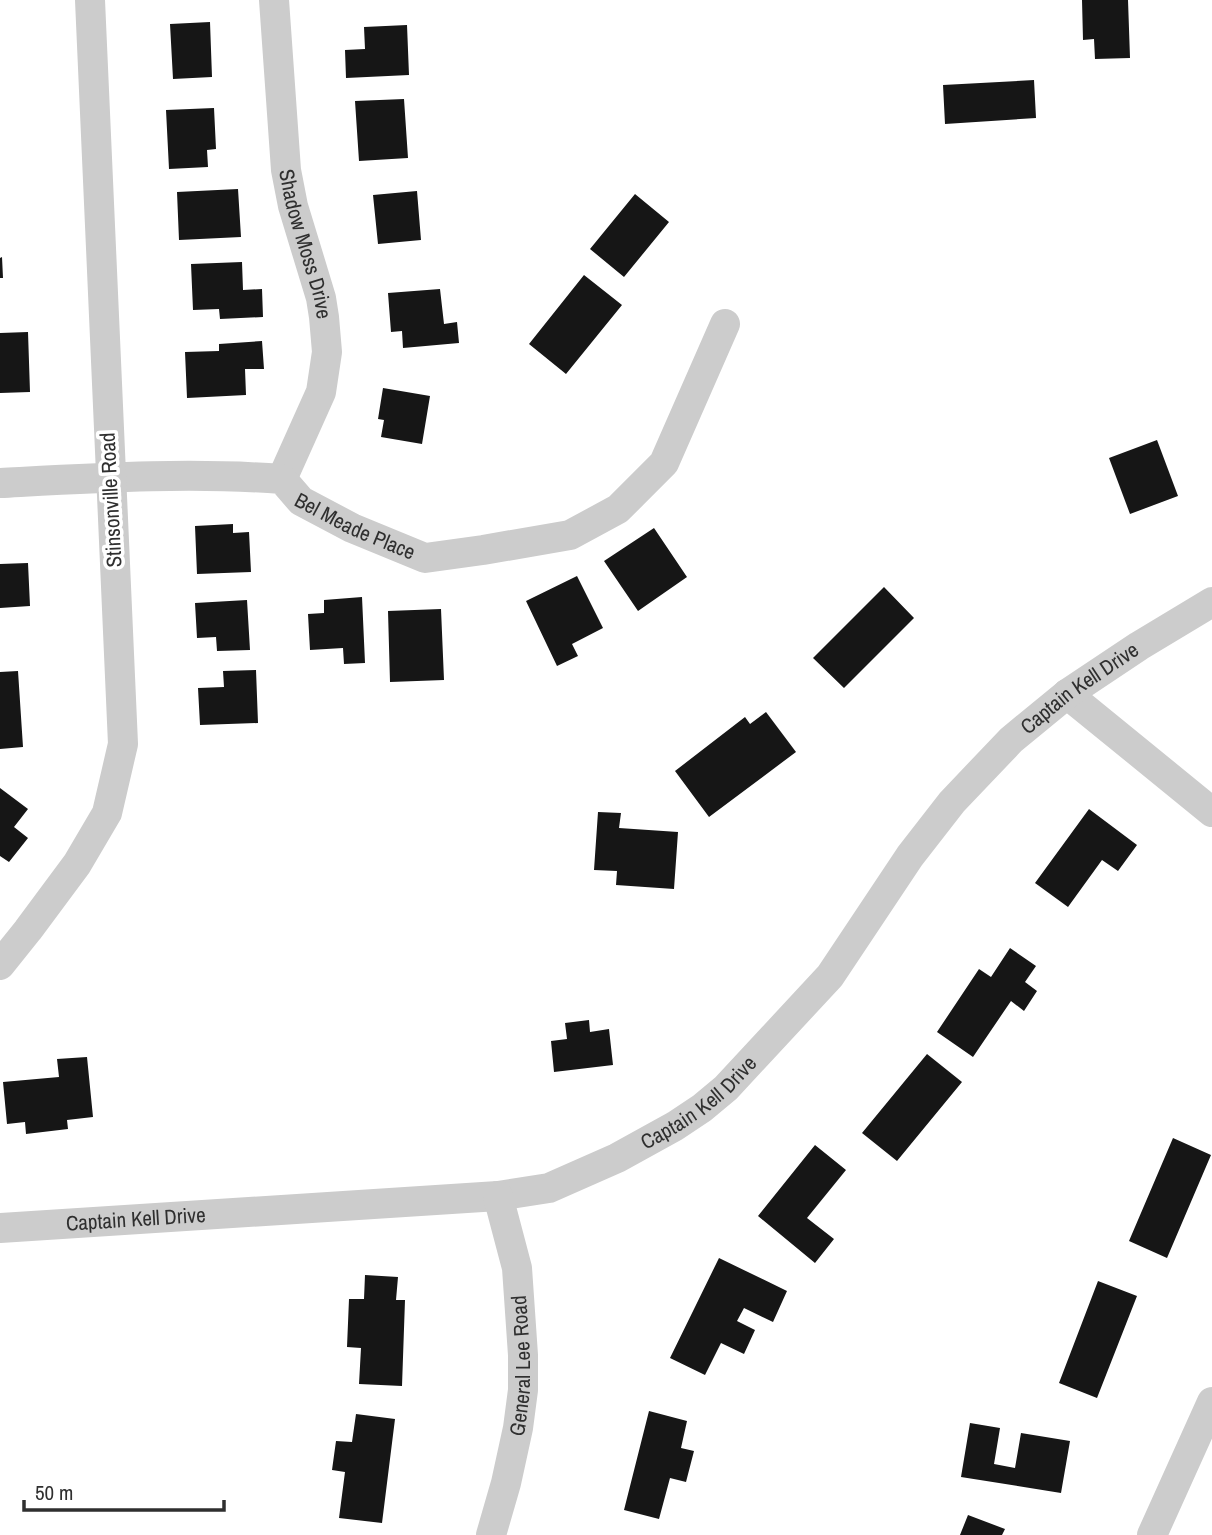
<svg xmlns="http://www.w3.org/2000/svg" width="1212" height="1535" font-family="'Archivo Narrow',sans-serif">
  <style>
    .building { fill: #161616 }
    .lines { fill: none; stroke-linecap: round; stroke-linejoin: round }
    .street { stroke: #ccc; stroke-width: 30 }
    .labels { text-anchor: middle; stroke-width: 7; stroke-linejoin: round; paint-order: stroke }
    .street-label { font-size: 21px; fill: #2f2f2f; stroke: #fff }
  </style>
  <rect width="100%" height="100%" fill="#fff"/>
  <!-- building -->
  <path class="building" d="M 1082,0 L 1128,0 L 1130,58 L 1095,59 L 1094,39 L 1083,40 Z
    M 210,22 L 212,77 L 173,79 L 170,24 Z
    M 407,25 L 409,75 L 346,78 L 345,50 L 365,49 L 364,27 Z
    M 1034,80 L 1036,118 L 945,124 L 943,85 Z
    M 404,99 L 408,158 L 359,161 L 355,101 Z
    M 214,108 L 216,149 L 207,150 L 208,167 L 169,169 L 166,110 Z
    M 238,189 L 241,237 L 179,240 L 177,192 Z
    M 417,191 L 421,240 L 378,244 L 373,195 Z
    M 635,194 L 669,222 L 624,277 L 590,249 Z
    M 2,257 L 3,278 L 0,278 L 0,258 Z
    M 242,262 L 243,290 L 262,289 L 263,317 L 220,319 L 219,309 L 193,310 L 191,264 Z
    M 584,275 L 622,305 L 566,374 L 529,344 Z
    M 440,289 L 444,324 L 457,322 L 459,343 L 403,348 L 402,331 L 391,332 L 388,293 Z
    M 28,332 L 30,392 L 0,393 L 0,333 Z
    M 262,341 L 264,369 L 245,369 L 246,395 L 187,398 L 185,352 L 219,351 L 219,344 Z
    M 383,388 L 430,396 L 422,444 L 381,437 L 384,420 L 378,419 Z
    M 1157,440 L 1178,496 L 1130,514 L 1109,458 Z
    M 233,524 L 233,533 L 249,532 L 251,572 L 197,574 L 195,526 Z
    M 654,528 L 687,577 L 638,611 L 604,561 Z
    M 28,563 L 30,606 L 0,608 L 0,564 Z
    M 577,576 L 603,628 L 572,644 L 578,656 L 557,666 L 526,601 Z
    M 884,587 L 914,618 L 844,688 L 813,658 Z
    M 362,597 L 365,663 L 344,664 L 343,648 L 310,650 L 308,614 L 324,613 L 324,600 Z
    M 247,600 L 250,650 L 217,651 L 216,637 L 197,638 L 195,603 Z
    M 441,609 L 444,680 L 390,682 L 388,611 Z
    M 256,670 L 258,723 L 200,725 L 198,688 L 224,687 L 223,671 Z
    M 18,671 L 23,747 L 0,749 L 0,672 Z
    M 766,712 L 796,752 L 709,817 L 675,771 L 745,717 L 750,724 Z
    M 0,788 L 28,809 L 14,827 L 28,838 L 9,862 L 0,856 Z
    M 1089,809 L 1137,845 L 1118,871 L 1102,860 L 1068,907 L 1035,883 Z
    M 598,812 L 621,813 L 619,828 L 678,832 L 674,889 L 616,885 L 617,871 L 594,870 Z
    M 1010,948 L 1036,966 L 1025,982 L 1037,991 L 1024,1011 L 1011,1001 L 973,1057 L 937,1032 L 979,969 L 991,977 Z
    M 589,1020 L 590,1032 L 609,1029 L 613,1065 L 554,1072 L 551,1041 L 567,1039 L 565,1023 Z
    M 927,1054 L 962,1082 L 897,1161 L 862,1133 Z
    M 87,1057 L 93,1117 L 67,1120 L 68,1129 L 26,1134 L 25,1122 L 7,1124 L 3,1082 L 59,1077 L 57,1059 Z
    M 1173,1138 L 1211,1155 L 1167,1258 L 1129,1241 Z
    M 815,1145 L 846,1170 L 807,1218 L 834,1239 L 815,1263 L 758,1216 Z
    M 719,1258 L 787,1291 L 773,1322 L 744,1308 L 737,1321 L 755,1330 L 744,1354 L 721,1343 L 705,1375 L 670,1358 Z
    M 365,1275 L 398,1277 L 396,1300 L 405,1300 L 402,1386 L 359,1384 L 361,1348 L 347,1347 L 349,1299 L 364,1299 Z
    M 1098,1281 L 1137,1296 L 1097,1398 L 1059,1383 Z
    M 649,1411 L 687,1421 L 681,1448 L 694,1451 L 686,1482 L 670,1478 L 659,1519 L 624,1510 Z
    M 356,1414 L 395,1419 L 382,1523 L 339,1518 L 345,1472 L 332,1470 L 336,1441 L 352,1442 Z
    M 970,1423 L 1000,1428 L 994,1464 L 1015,1468 L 1021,1433 L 1070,1441 L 1061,1493 L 961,1477 Z
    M 968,1515 L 1005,1529 L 1002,1535 L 960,1535 Z"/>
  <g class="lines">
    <!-- street -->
    <g class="street">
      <path id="s1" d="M 274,0 L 286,170 L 293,206 L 321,298 L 324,317 L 327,352 L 321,392 L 282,479"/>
      <path id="s2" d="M 0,483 C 94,478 188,472 282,479 L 301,501 L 352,528 L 425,558 L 483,550 L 570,535 L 618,509 L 664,463 L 725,324"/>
      <path d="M 1067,694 L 1212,812"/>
      <path d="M 0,965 L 28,930 L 77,864 L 107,813 L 123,744 L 90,0"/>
      <path id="s3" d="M 0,1228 L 498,1196 L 549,1188 L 617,1158 L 675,1126 L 702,1108 L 726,1088 L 830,976 L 910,856 L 952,802 L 1011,740 L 1067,694 L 1139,646 L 1212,602"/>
      <path id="s4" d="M 491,1535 L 506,1483 L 518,1428 L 523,1390 L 523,1355 L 517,1268 L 498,1196"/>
      <path d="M 1152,1535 L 1212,1402"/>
    </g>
  </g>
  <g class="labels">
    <!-- street labels -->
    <g class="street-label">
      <text dy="7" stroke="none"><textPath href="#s1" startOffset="247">Shadow Moss Drive</textPath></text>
      <text transform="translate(111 500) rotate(-93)" y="7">Stinsonville Road</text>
      <text dy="7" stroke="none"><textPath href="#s2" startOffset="371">Bel Meade Place</textPath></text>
      <text dy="7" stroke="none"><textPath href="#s3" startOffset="1292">Captain Kell Drive</textPath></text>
      <text dy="7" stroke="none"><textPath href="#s3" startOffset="724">Captain Kell Drive</textPath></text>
      <text dy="7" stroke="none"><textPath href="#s3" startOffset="136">Captain Kell Drive</textPath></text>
      <text dy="7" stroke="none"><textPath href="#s4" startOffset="173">General Lee Road</textPath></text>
    </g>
  </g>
  <!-- scale -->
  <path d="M24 1500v10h200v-10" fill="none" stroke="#2f2f2f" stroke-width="3.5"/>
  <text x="35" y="1500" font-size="21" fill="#2f2f2f" stroke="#ffffff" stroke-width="5" paint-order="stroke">50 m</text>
</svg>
